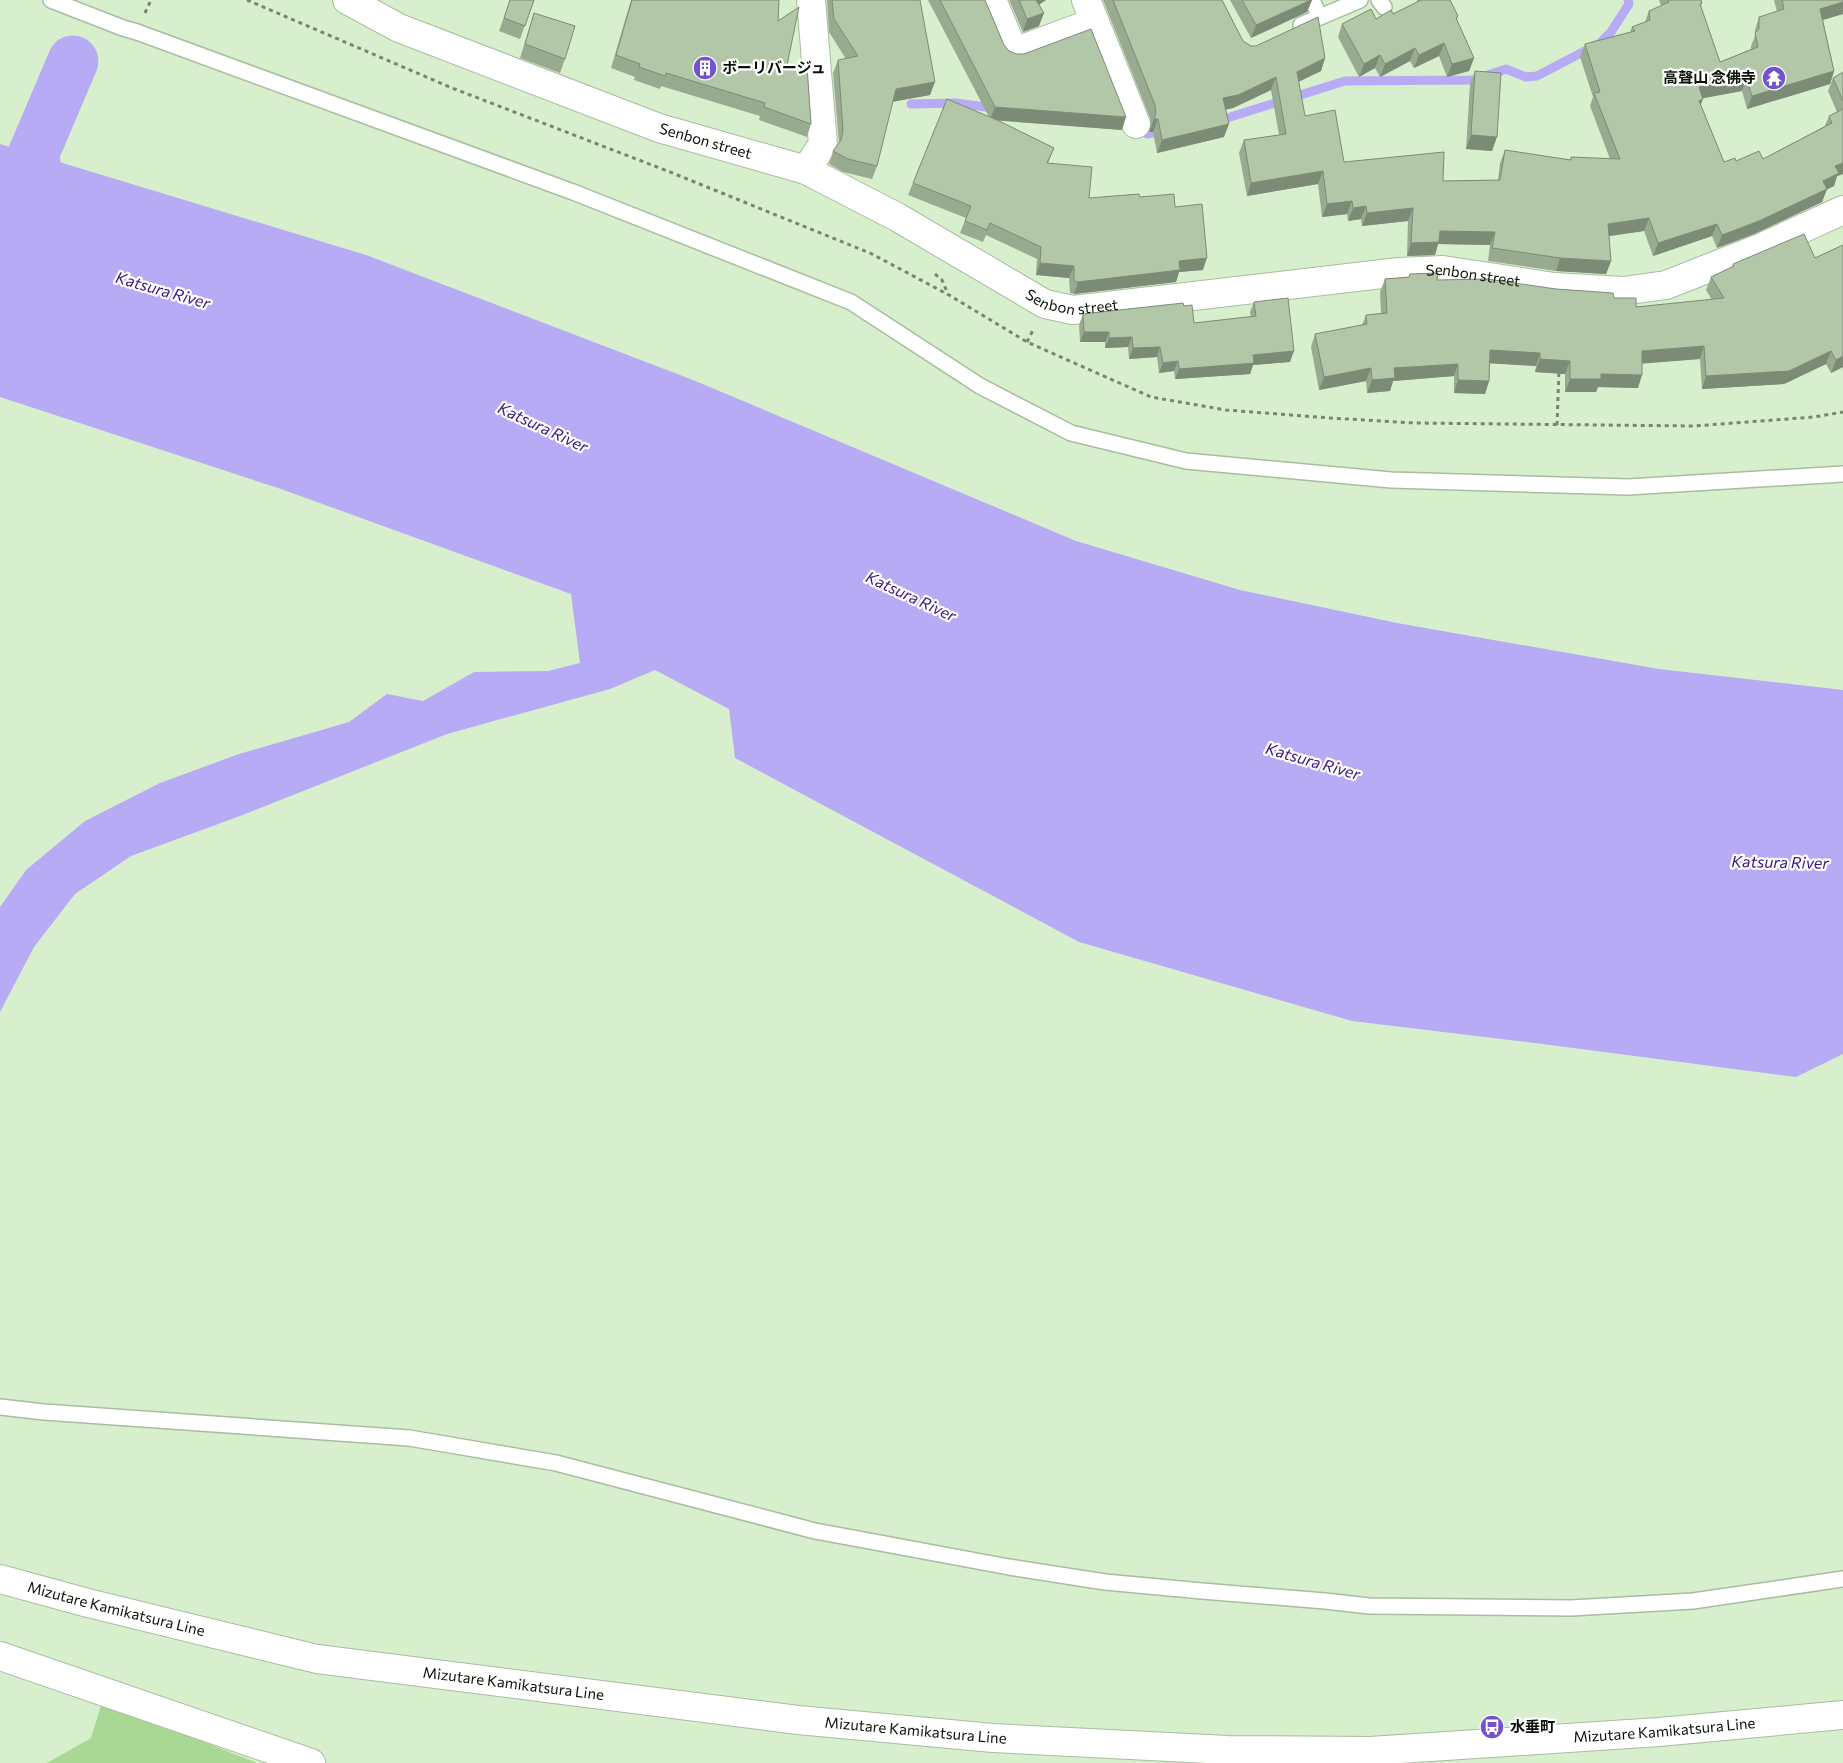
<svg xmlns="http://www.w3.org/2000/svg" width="1843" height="1763" font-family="Commissioner,'Noto Sans JP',sans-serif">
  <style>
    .green { fill: #a9d894 }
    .water { fill: #b6abf4 }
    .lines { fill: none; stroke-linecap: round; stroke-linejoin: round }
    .stream { stroke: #b6abf4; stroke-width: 9 }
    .river { stroke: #b6abf4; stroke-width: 51 }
    .lane-casing { stroke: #a7bd9e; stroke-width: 18 }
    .street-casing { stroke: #a7bd9e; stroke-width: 30 }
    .secondary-casing { stroke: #a7bd9e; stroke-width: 30 }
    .path { stroke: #76866f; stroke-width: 3; stroke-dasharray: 4 4; stroke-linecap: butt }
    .lane { stroke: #fff; stroke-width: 15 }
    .street { stroke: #fff; stroke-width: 28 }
    .secondary { stroke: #fff; stroke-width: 28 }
    .wall { fill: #98ab90 }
    .shaded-wall { fill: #7c8b75 }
    .building { fill: #b1c7a7; stroke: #7c8b75 }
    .labels { text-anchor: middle; stroke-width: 4.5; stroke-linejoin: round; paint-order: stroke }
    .poi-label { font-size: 15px; font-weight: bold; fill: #0a1207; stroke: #fff; text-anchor: start }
    .street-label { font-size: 15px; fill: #0a1207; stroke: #fff }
    .water-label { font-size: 16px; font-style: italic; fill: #3a157e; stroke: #fff }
  </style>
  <rect width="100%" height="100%" fill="#d8efce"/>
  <!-- green -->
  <path class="green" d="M 102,1702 L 257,1763 L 47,1763 L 91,1738 Z"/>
  <!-- water -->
  <path class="water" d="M 0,144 L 366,255 L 693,380 L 1076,541 L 1240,590 L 1397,623 L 1659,669 L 1843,690 L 1843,1054 L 1796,1077 L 1535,1043 L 1352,1021 L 1079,942 L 735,758 L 729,709 L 655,670 L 610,689 L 447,734 L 240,816 L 131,856 L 75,894 L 34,947 L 0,1012 L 0,907 L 26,870 L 85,821 L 160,783 L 239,754 L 349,722 L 387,694 L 423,701 L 474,672 L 548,671 L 580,663 L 571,594 L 281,489 L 0,397 Z"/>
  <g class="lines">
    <!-- stream -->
    <path class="stream" d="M 911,104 L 956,103 L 993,108
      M 1227,118 L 1345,81 L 1473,80 L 1506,69 L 1526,77 L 1537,76 L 1600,43 L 1611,32 L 1629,4 L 1628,0
      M 1147,134 L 1164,130"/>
    <!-- river -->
    <path class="river" d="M 48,222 L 33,155 L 73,61"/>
    <!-- lane casing -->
    <g class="lane-casing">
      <path id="lane" d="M 51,0 L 123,28 L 137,32 L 573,192 L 851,302 L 980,386 L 1071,433 L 1186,461 L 1391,480 L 1628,487 L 1843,474
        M 1379,0 L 1384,7
        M 1320,17 L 1360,0
        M 1301,25 L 1320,17 L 1312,0
        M 0,1407 L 44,1412 L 409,1438 L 556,1463 L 815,1531 L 1009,1567 L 1105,1582 L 1202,1591 L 1325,1601 L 1369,1606 L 1571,1608 L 1693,1601 L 1843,1579"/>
    </g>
    <!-- street casing -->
    <g class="street-casing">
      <g id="street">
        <path id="s1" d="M 347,0 L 399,28 L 659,128 L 806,170 L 897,217 L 1045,304 L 1073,310 L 1399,272 L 1443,270 L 1554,287 L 1623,291 L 1666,285 L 1760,248 L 1843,210"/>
        <path d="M 992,0 L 1014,52 L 1095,22"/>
        <path d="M 1086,0 L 1136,124"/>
        <path d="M 806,170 L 823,144 L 811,0"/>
        <path d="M 0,1656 L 311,1763"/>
      </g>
    </g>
    <!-- secondary casing -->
    <g class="secondary-casing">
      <g id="secondary">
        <path id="s2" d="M 0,1579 L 88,1603 L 317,1659 L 798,1720 L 993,1738 L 1228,1750 L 1370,1751 L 1659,1732 L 1843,1715"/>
      </g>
    </g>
    <!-- path -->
    <path class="path" d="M 247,0 L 452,88 L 670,172 L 870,253 L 949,295 L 1027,342 L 1151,397 L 1226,410 L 1330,418 L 1415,423 L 1694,426 L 1814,417 L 1843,412
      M 145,13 L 151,0
      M 935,274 L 942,280 L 948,294
      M 1027,342 L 1033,330
      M 1557,425 L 1559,370"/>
    <!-- lane -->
    <use href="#lane" class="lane"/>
    <!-- street -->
    <use href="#street" class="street"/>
    <!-- secondary -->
    <use href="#secondary" class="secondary"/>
  </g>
  <!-- wall -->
  <path class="wall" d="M 510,0 L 534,0 L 520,39 L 499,31 Z
    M 631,0 L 779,0 L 778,21 L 786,70 L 811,124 L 807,137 L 759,120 L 760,116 L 661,86 L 660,89 L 634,80 L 635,77 L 611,68 Z
    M 827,0 L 920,0 L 930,95 L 892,102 L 877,166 L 872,179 L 843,172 L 829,164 L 833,151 L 839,143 L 833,73 L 838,60 L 846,59 L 829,32 Z
    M 928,0 L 985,0 L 1004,45 L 1009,51 L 1122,130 L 997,120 L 1054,148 L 1048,163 L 1089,198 L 1140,197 L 1175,207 L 1203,270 L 1179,272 L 1176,282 L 1074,294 L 1070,293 L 1069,278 L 1036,275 L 1037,259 L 986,235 L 983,242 L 960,233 L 966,218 L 908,195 L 913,183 L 989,117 Z
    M 1009,0 L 1046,0 L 1039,5 L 1039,26 L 1023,32 Z
    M 1103,0 L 1222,0 L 1243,41 L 1251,46 L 1325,58 L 1321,71 L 1298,82 L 1305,116 L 1344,162 L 1443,181 L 1498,180 L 1500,163 L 1505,150 L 1570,160 L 1571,157 L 1610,159 L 1590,106 L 1593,97 L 1580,57 L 1585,44 L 1630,32 L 1632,27 L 1645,22 L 1649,11 L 1661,6 L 1659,0 L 1701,0 L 1702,3 L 1701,7 L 1720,62 L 1751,49 L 1751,46 L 1755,36 L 1755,30 L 1759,17 L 1777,12 L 1774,0 L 1843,0 L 1843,14 L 1823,20 L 1834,71 L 1830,84 L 1747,109 L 1742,91 L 1702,98 L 1701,105 L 1724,162 L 1763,159 L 1825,126 L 1829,116 L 1837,112 L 1828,91 L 1833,78 L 1843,72 L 1843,174 L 1837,176 L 1834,186 L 1827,189 L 1822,202 L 1754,234 L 1717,248 L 1712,236 L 1653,256 L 1644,231 L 1609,236 L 1611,261 L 1606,274 L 1556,271 L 1488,261 L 1490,245 L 1438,244 L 1435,255 L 1407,256 L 1408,221 L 1362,226 L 1361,219 L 1348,221 L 1347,214 L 1322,217 L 1318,184 L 1247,196 L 1239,153 L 1244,140 L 1279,135 L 1271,90 L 1233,108 L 1225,110 L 1224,137 L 1157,153 L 1153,132 L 1149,132 L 1151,125 L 1150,118 Z
    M 1230,0 L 1312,0 L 1307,12 L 1251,38 Z
    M 1417,0 L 1450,0 L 1458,16 L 1457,20 L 1474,58 L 1469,71 L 1447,77 L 1439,56 L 1414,68 L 1410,61 L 1380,77 L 1375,68 L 1359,77 L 1338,37 L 1342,24 L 1376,19 L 1393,14 L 1417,2 Z
    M 534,13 L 565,59 L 560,73 L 520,58 Z
    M 1475,71 L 1492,151 L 1466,149 L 1470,84 Z
    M 1843,245 L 1843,367 L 1831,373 L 1826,364 L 1784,384 L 1702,389 L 1700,359 L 1642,363 L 1638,388 L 1598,387 L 1596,392 L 1565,392 L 1565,374 L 1535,372 L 1536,366 L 1490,363 L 1489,381 L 1485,394 L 1454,393 L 1454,376 L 1393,381 L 1390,391 L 1367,393 L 1366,381 L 1319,390 L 1311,347 L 1315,334 L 1362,325 L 1366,315 L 1381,313 L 1380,292 L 1385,279 L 1409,277 L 1410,274 L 1437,280 L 1614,298 L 1636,307 L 1712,300 L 1706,290 L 1711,277 L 1732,267 L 1733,264 L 1815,258 Z
    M 1254,302 L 1290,362 L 1253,365 L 1250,374 L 1175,379 L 1174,371 L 1159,373 L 1157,357 L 1129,359 L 1128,347 L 1105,348 L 1105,342 L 1080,342 L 1079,325 L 1083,314 L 1184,306 L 1194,323 L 1251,317 L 1250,312 Z"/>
  <!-- shaded-wall -->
  <path class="shaded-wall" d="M 1033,0 L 1046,0 L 1029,10 Z
    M 1311,0 L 1312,0 L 1307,12 L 1251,38 L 1256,25 Z
    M 1843,2 L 1843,14 L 1815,22 L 1820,9 Z
    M 1044,13 L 1039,26 L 1023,32 L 1027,19 Z
    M 1444,43 L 1439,56 L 1414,68 L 1419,55 Z
    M 1415,48 L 1410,61 L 1380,77 L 1385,64 Z
    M 1380,55 L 1375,68 L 1359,77 L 1364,64 Z
    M 1325,58 L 1321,71 L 1292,85 L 1297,72 Z
    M 1474,58 L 1469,71 L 1447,77 L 1452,64 Z
    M 1834,71 L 1830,84 L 1747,109 L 1752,96 Z
    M 1276,77 L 1271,90 L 1233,108 L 1218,111 L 1223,98 Z
    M 1746,78 L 1742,91 L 1694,100 L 1699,87 Z
    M 935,82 L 930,95 L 891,102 L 896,89 Z
    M 1703,99 L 1698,112 L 1699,101 Z
    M 995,107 L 1126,117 L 1122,130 L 990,120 Z
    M 1154,119 L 1158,119 L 1153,132 L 1149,132 Z
    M 1229,124 L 1224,137 L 1157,153 L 1162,140 Z
    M 1471,135 L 1497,137 L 1492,151 L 1466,149 Z
    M 1843,163 L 1843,174 L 1837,176 L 1834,186 L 1826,190 L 1827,189 L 1822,202 L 1754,234 L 1717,248 L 1722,235 L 1823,181 L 1835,166 Z
    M 1323,171 L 1318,184 L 1247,196 L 1251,183 Z
    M 1352,201 L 1347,214 L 1322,217 L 1327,204 Z
    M 1366,206 L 1361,219 L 1348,221 L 1353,208 Z
    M 1413,208 L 1408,221 L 1362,226 L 1367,213 Z
    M 1649,218 L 1644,231 L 1603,237 L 1608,224 Z
    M 1717,224 L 1712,236 L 1653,256 L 1658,243 Z
    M 1440,231 L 1495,232 L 1490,245 L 1438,244 L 1435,255 L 1407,256 L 1411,243 Z
    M 1207,258 L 1203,270 L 1179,272 L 1176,282 L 1074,294 L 1078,282 L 1179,261 Z
    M 1560,258 L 1611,261 L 1606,274 L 1556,271 Z
    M 1040,263 L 1074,266 L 1069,278 L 1036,275 Z
    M 1084,332 L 1109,332 L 1105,342 L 1080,342 Z
    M 1132,337 L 1128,347 L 1105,348 L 1109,338 Z
    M 1704,346 L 1700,359 L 1638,364 L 1642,351 Z
    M 1160,347 L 1157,357 L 1129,359 L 1133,348 Z
    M 1490,350 L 1540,353 L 1536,366 L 1485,363 Z
    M 1294,351 L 1290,362 L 1253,365 L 1250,374 L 1175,379 L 1179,369 L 1253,355 Z
    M 1831,351 L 1826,364 L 1784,384 L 1702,389 L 1706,376 Z
    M 1843,356 L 1843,367 L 1831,373 L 1836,360 Z
    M 1540,359 L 1570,361 L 1565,374 L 1535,372 Z
    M 1178,361 L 1174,371 L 1159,373 L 1163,363 Z
    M 1458,364 L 1454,376 L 1393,381 L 1390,391 L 1367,393 L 1372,380 L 1394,368 Z
    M 1371,368 L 1366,381 L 1319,390 L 1324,377 Z
    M 1601,374 L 1642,375 L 1638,388 L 1598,387 L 1596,392 L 1565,392 L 1570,379 Z
    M 1458,380 L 1489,381 L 1485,394 L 1454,393 Z"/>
  <!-- building -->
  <path class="building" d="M 510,0 L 534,0 L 525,26 L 504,18 Z
    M 632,0 L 779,0 L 778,21 L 799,7 L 786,70 L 807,66 L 811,124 L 764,107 L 765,103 L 666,73 L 665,76 L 639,67 L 640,64 L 616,55 Z
    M 832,0 L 920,0 L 935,82 L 896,89 L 877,166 L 848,159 L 833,151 L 841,140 L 843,130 L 838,60 L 858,56 L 834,19 Z
    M 940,0 L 985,0 L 1004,45 L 1009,51 L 1016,54 L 1024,54 L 1091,29 L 1126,117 L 995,107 Z
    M 1019,0 L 1036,0 L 1044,13 L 1027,19 Z
    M 1113,0 L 1222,0 L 1243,41 L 1251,46 L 1256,46 L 1318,17 L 1325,58 L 1297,72 L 1305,116 L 1335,110 L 1344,162 L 1444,152 L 1443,181 L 1500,180 L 1505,150 L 1571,160 L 1571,157 L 1620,159 L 1594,93 L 1600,92 L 1585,44 L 1635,31 L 1632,27 L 1650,20 L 1649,11 L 1669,2 L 1668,0 L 1701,0 L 1702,3 L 1700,4 L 1720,62 L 1758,47 L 1755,33 L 1759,29 L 1759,17 L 1784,9 L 1782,0 L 1843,0 L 1843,2 L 1820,9 L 1834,71 L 1752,96 L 1746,78 L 1699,87 L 1703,99 L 1699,101 L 1724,162 L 1735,158 L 1736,161 L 1759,151 L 1763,159 L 1832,123 L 1829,116 L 1843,109 L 1843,163 L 1835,166 L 1839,173 L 1823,181 L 1827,189 L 1759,221 L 1722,235 L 1717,224 L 1658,243 L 1649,218 L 1608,224 L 1611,261 L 1560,258 L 1492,248 L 1495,232 L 1440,231 L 1439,242 L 1411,243 L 1413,208 L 1367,213 L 1366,206 L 1353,208 L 1352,201 L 1327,204 L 1323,171 L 1251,183 L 1244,140 L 1286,134 L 1276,77 L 1238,95 L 1223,98 L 1229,124 L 1162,140 L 1158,119 L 1154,119 L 1156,113 L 1155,105 Z
    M 1242,0 L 1311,0 L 1256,25 Z
    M 1421,0 L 1450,0 L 1458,16 L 1456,18 L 1474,58 L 1452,64 L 1444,43 L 1419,55 L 1415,48 L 1385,64 L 1380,55 L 1364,64 L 1342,24 L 1371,9 L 1376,19 L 1391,10 L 1393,14 Z
    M 534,13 L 575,26 L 565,59 L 525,44 Z
    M 1475,71 L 1501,73 L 1497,137 L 1471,135 Z
    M 1843,72 L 1843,101 L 1833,78 Z
    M 947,99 L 997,120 L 1054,148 L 1047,163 L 1092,167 L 1089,198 L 1139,194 L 1140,197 L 1174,194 L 1175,207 L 1202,204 L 1207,258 L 1179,261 L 1180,270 L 1078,282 L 1074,281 L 1074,266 L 1040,263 L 1041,247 L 990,223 L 987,230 L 965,221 L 971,206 L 913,183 Z
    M 1804,234 L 1815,258 L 1843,245 L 1843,356 L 1836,360 L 1831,351 L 1789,371 L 1706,376 L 1704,346 L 1642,351 L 1642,375 L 1601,374 L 1601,379 L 1570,379 L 1570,361 L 1540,359 L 1540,353 L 1490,350 L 1489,381 L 1458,380 L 1458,364 L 1394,368 L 1395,378 L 1372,380 L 1371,368 L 1324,377 L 1315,334 L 1367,324 L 1366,315 L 1387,313 L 1385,279 L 1409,277 L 1410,274 L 1438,273 L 1437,280 L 1487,279 L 1556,289 L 1613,293 L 1614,298 L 1636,298 L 1636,307 L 1724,298 L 1711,277 L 1734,266 L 1733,264 Z
    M 1288,298 L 1294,351 L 1253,355 L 1254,363 L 1179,369 L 1178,361 L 1163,363 L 1160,347 L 1133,348 L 1132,337 L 1109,338 L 1109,332 L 1084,332 L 1083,314 L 1183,303 L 1184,306 L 1192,305 L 1194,323 L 1256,316 L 1254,302 Z"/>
  <!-- icons -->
  <defs>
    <g id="building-disc" transform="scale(1.25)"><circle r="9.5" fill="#7253cd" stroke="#fff"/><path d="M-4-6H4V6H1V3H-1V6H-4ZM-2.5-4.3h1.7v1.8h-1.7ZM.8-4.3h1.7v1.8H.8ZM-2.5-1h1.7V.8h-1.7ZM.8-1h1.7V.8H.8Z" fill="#fff"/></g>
    <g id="temple-disc" transform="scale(1.25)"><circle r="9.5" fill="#7253cd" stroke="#fff"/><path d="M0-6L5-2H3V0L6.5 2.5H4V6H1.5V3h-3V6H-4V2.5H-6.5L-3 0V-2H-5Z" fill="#fff"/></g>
    <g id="bus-disc" transform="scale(1.25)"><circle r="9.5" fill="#7253cd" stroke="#fff"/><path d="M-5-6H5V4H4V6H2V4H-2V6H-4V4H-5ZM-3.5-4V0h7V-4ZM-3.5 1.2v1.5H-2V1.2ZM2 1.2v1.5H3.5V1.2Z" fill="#fff"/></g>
  </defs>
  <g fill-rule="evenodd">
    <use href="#building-disc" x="705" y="68"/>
    <use href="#temple-disc" x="1774" y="78"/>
    <use href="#bus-disc" x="1492" y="1727"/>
  </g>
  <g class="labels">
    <!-- poi labels -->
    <g class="poi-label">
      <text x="722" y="73">ボーリバージュ</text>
      <text x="1756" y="83" text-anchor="end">高聲山 念佛寺</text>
      <text x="1510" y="1732">水垂町</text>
    </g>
    <!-- street labels -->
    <g class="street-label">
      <text dy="5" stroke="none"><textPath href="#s1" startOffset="386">Senbon street</textPath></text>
      <text dy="5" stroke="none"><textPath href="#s1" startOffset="1196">Senbon street</textPath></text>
      <text dy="5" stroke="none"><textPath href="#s1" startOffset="791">Senbon street</textPath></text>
      <text dy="5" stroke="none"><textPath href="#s2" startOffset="120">Mizutare Kamikatsura Line</textPath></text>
      <text dy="5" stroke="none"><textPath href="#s2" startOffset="525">Mizutare Kamikatsura Line</textPath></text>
      <text dy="5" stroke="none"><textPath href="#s2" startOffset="930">Mizutare Kamikatsura Line</textPath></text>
      <text dy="5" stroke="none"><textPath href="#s2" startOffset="1680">Mizutare Kamikatsura Line</textPath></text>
    </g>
    <!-- water labels -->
    <g class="water-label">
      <text transform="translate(163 290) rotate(16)" y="6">Katsura River</text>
      <text transform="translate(543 427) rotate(25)" y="6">Katsura River</text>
      <text transform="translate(911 596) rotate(25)" y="6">Katsura River</text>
      <text transform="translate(1313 761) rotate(16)" y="6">Katsura River</text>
      <text transform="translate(1780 862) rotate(1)" y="6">Katsura River</text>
    </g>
  </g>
</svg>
